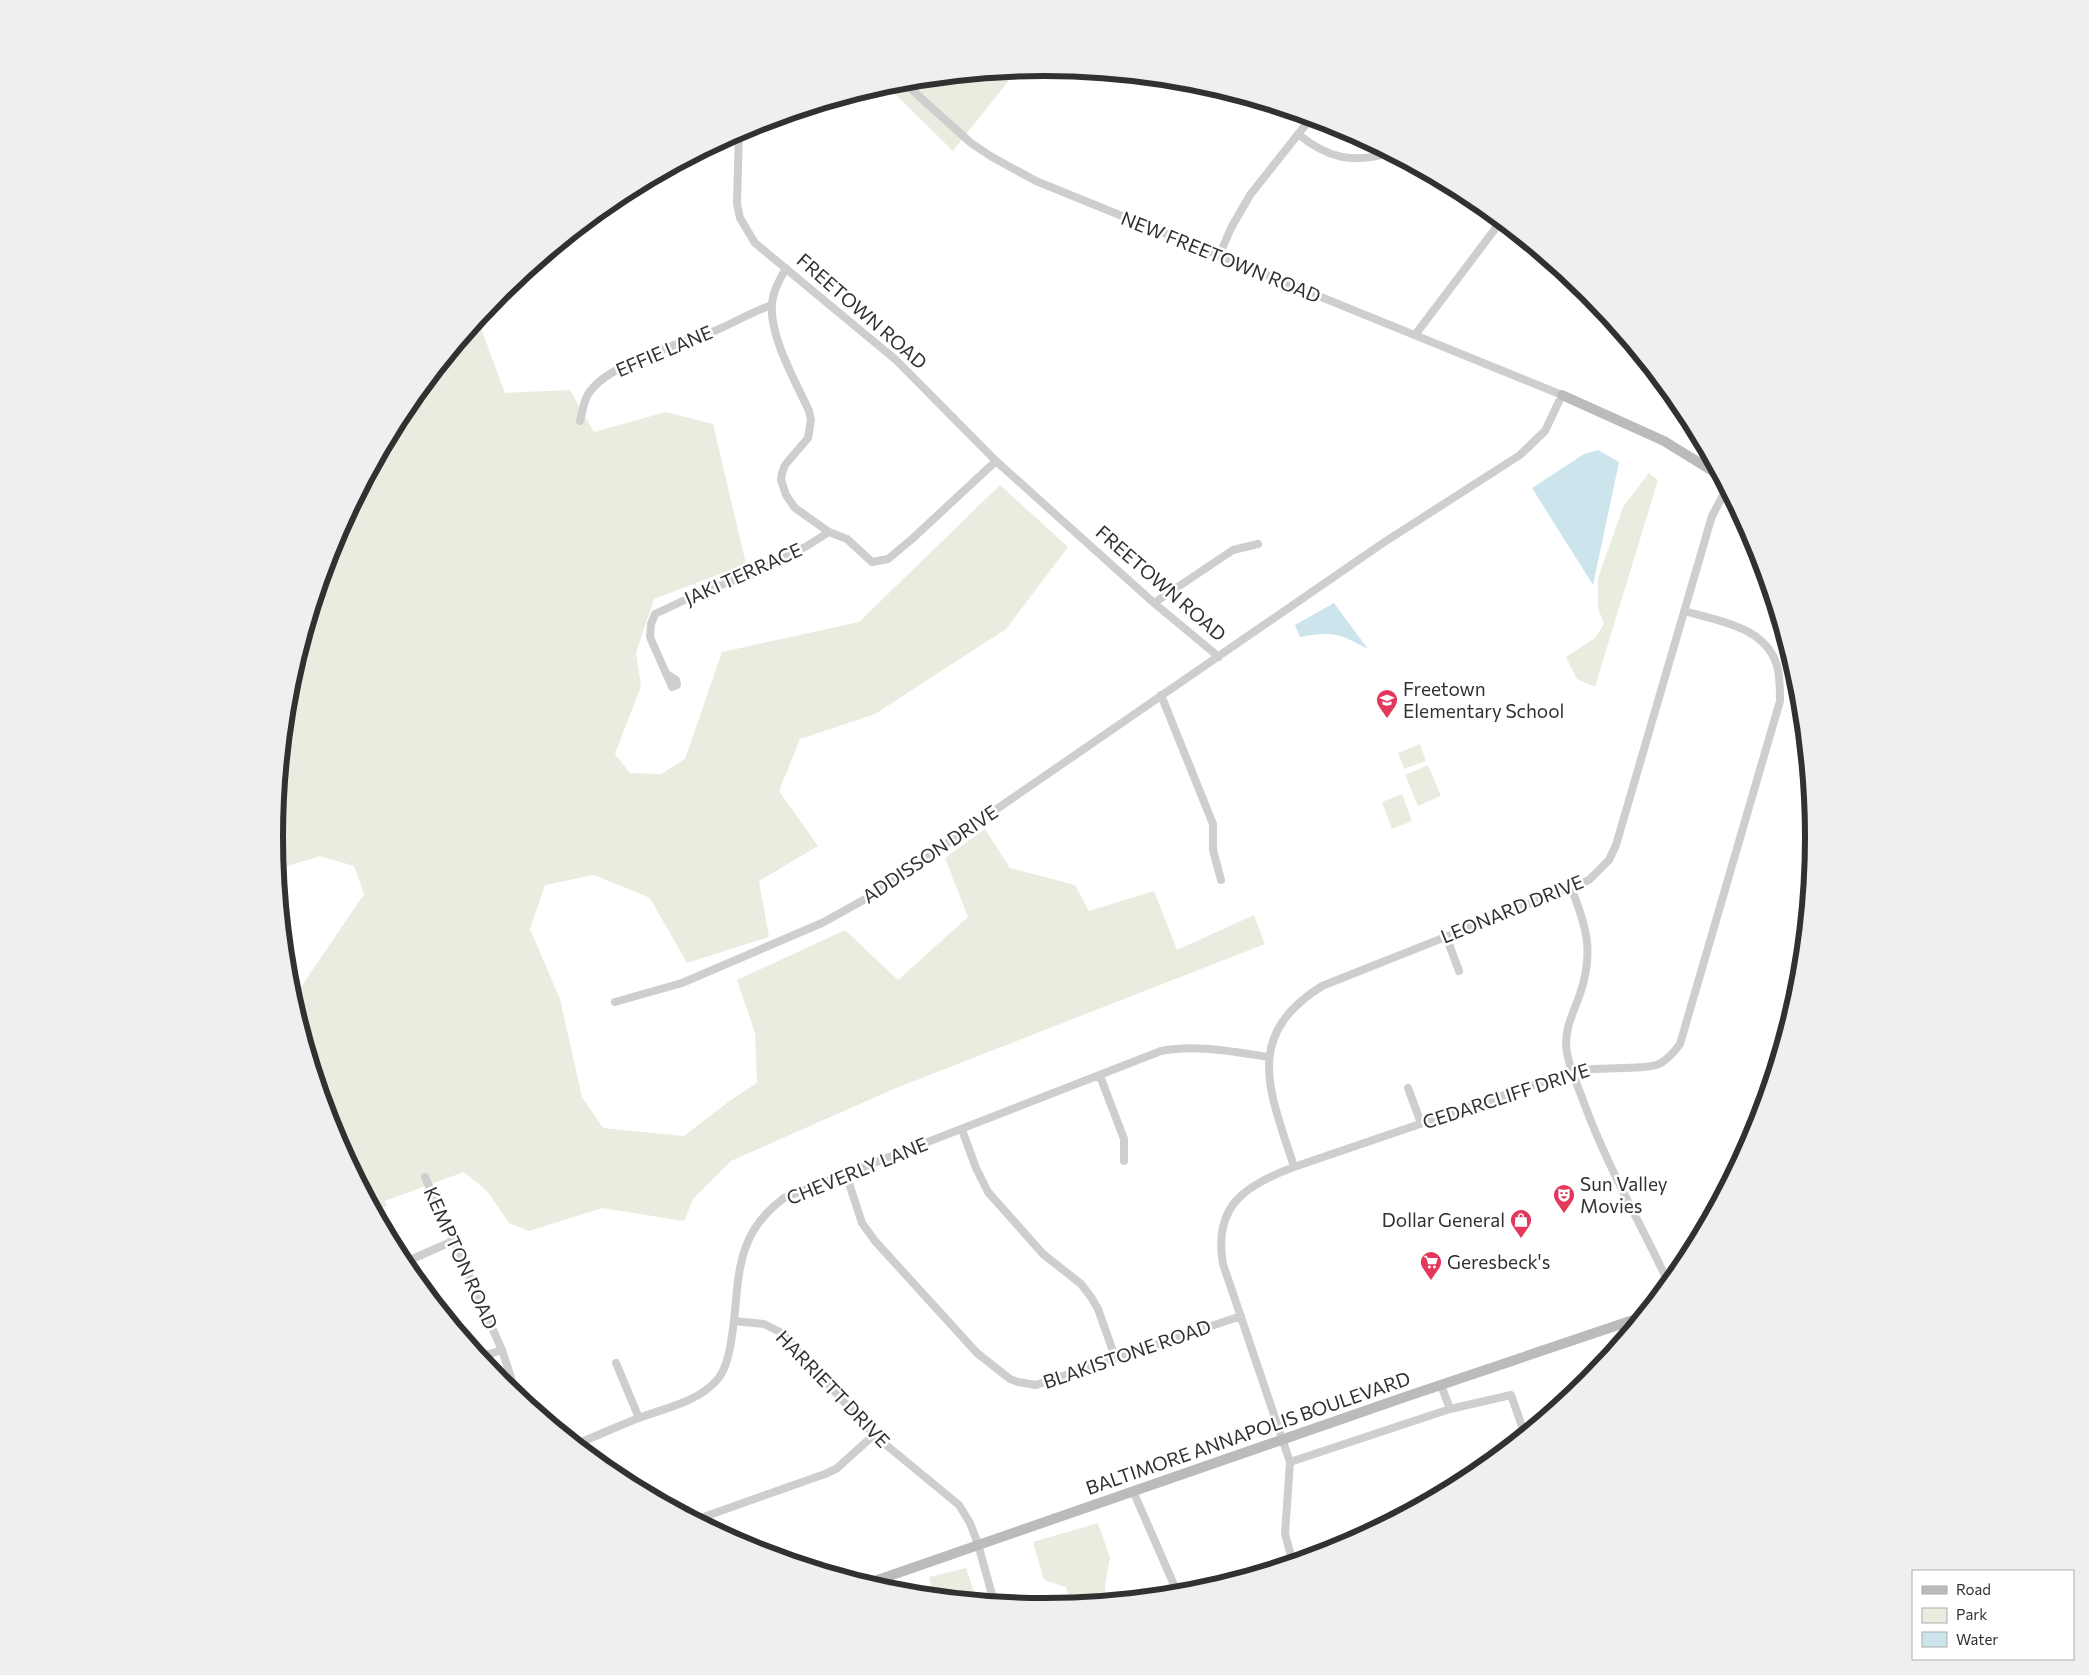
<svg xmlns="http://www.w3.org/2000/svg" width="2089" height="1675" font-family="Commissioner,sans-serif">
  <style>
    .green { fill: #e9eddf }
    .water { fill: #cce5ed }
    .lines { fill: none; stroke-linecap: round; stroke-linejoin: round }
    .street { stroke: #cecece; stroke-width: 8 }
    .secondary { stroke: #bbb; stroke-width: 10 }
    .labels { text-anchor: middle; stroke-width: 5; stroke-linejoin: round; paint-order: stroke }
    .street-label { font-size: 19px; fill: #313131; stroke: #fff }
    .poi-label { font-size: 19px; fill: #313131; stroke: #fff; text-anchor: start }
    .rim { fill: none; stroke: #313131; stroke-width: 6 }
  </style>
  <rect width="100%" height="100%" fill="#fff"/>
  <!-- green -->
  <path class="green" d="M 1017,70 L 953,151 L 886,85 L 895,82 Z
    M 478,320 L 505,393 L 570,390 L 594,432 L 666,412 L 713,424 L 746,564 L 654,599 L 636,653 L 641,686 L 615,754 L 630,773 L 661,774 L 685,759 L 722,652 L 859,622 L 1000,485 L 1068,547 L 1006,629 L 875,714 L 800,739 L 779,791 L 818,846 L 759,881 L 769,937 L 687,963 L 650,898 L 594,875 L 545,885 L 530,929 L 560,999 L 582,1097 L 603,1128 L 684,1136 L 728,1102 L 757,1083 L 755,1033 L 737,980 L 845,930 L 898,980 L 968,917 L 945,858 L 985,829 L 1010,868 L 1075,885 L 1089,911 L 1154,891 L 1177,950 L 1254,915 L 1265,944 L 896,1088 L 731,1161 L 693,1199 L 684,1221 L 602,1208 L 529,1231 L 509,1223 L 488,1192 L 464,1172 L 385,1201 L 387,1206 L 375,1211 L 333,1132 L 291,994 L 299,990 L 364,894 L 354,866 L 320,856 L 278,869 L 275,837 L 289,687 L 333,543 L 404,409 Z
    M 1649,473 L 1658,480 L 1595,687 L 1577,679 L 1566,657 L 1595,638 L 1604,624 L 1598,608 L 1598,578 L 1623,507 Z
    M 1420,744 L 1426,761 L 1404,769 L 1398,753 Z
    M 1428,765 L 1441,796 L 1418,806 L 1405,775 Z
    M 1402,794 L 1412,821 L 1392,829 L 1382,802 Z
    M 1098,1523 L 1110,1558 L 1105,1585 L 1105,1602 L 1071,1605 L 1066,1587 L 1044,1580 L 1033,1542 Z
    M 966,1568 L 977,1601 L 934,1597 L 929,1577 Z"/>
  <!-- water -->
  <path class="water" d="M 1598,450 L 1619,462 L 1593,585 L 1532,488 L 1584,454 Z
    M 1334,603 L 1368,649 C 1339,633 1332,631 1300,637 L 1295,625 Z"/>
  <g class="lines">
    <!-- street -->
    <path class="street" d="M 739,132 L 737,204 L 740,218 L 755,243 L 896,360 L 996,461 L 1154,603 L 1219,657
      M 1298,134 C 1327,158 1353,164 1389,153
      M 1219,256 L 1231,228 L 1250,195 L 1311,118
      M 786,268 C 780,279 773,291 772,304 C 769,336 796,382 809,411 L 811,420 L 808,438 L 785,465 L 782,473 L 781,480 L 786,495 L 795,508 L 829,532 L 847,539 L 872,562 L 888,559 L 912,539 L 996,461
      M 1415,335 L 1501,221
      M 580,421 C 583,410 584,397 592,389 C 613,363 681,343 712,332 C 732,324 751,312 772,305
      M 1154,603 L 1233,550 L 1258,544
      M 667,674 L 676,680 L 677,685 L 672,687 L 650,637 L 651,624 L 655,614 L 704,591 L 755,573 L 807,546 L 829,532
      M 1161,695 L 1213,824 L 1213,850 L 1221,880
      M 1571,888 C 1587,927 1594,953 1580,994 C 1573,1014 1563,1031 1567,1053 C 1570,1070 1578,1086 1584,1103 C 1607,1166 1641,1224 1669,1284
      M 1446,936 L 1459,971
      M 615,1002 L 682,983 L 822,923 L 869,897 L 1383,543 L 1520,455 L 1545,431 L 1562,395 L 1036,181 L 992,157 L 971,143 L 902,81
      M 1100,1076 L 1124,1139 L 1124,1161
      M 1408,1088 L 1421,1123
      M 962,1130 L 976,1168 L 988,1192 L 1043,1254 L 1081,1284 L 1091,1297 L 1098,1309 L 1115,1357
      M 1294,1167 C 1271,1093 1241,1037 1322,986 L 1589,880 L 1609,860 L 1616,845 L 1712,516 L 1727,488
      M 846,1174 L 862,1223 L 875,1241 L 977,1353 L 1010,1379 L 1018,1382 L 1036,1385 L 1241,1316
      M 425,1177 L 502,1350 L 517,1396
      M 403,1263 L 453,1241
      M 734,1321 L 764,1324 L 782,1333 L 874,1435 L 959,1505 L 970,1523 L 978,1544 L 994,1602
      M 480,1357 L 502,1350
      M 616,1363 L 639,1418
      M 1441,1385 L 1450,1409
      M 576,1444 C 597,1436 618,1426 639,1418 C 665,1408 698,1402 717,1380 C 726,1370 729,1355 731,1342 C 741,1284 730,1238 784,1198 L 1161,1051 C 1197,1044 1233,1052 1269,1057
      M 1290,1462 L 1450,1409 L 1511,1395 L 1525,1435
      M 1133,1491 L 1178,1594
      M 695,1520 L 825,1474 L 836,1469 L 874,1435
      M 1293,1563 L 1285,1534 L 1290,1462 L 1223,1264 C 1213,1206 1245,1185 1294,1167 L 1572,1072 C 1597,1065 1643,1072 1661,1063 C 1669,1058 1675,1051 1680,1044 L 1780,701 C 1780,691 1780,680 1778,670 C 1769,627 1719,621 1684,611"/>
    <!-- secondary -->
    <path class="secondary" d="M 1562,395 L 1664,441 L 1719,475
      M 866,1584 L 1405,1397 L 1642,1317"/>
  </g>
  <!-- icons -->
  <defs>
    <g id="school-pin" transform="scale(1.125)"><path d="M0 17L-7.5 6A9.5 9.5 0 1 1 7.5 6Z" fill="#e4375c" stroke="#fff"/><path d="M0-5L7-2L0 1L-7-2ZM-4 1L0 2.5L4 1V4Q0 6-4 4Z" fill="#fff"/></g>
    <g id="theatre-pin" transform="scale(1.125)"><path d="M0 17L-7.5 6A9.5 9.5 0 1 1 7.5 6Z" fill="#e4375c" stroke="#fff"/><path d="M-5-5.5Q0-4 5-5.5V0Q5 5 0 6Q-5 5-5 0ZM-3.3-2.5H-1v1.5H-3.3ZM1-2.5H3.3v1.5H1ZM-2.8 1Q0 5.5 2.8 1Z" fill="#fff"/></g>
    <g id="shop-pin" transform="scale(1.125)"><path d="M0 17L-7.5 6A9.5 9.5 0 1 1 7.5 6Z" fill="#e4375c" stroke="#fff"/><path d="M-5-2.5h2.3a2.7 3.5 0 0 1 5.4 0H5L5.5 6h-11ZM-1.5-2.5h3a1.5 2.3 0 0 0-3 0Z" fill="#fff"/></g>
    <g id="supermarket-pin" transform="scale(1.125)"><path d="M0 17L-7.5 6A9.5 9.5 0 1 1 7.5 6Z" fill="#e4375c" stroke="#fff"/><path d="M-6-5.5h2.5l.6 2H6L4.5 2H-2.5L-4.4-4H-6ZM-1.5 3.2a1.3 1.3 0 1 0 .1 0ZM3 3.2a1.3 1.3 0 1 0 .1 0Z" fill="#fff"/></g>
  </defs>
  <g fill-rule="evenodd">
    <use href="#school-pin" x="1387" y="700"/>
    <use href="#theatre-pin" x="1564" y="1195"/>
    <use href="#shop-pin" x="1521" y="1220"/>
    <use href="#supermarket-pin" x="1431" y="1262"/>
  </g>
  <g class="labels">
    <!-- street labels -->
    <g class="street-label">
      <text transform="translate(1221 257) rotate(22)" y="7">NEW FREETOWN ROAD</text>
      <text transform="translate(862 311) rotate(41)" y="7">FREETOWN ROAD</text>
      <text transform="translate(664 351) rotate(-23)" y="7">EFFIE LANE</text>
      <text transform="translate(743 574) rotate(-24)" y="7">JAKI TERRACE</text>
      <text transform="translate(1161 583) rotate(41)" y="7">FREETOWN ROAD</text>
      <text transform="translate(930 854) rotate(-34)" y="7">ADDISSON DRIVE</text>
      <text transform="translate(1512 909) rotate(-22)" y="7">LEONARD DRIVE</text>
      <text transform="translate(1506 1096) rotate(-18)" y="7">CEDARCLIFF DRIVE</text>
      <text transform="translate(857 1171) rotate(-22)" y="7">CHEVERLY LANE</text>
      <text transform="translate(461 1258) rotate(66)" y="7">KEMPTON ROAD</text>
      <text transform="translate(1127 1354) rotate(-19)" y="7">BLAKISTONE ROAD</text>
      <text transform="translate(833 1389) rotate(46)" y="7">HARRIETT DRIVE</text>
      <text transform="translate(1248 1433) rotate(-19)" y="7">BALTIMORE ANNAPOLIS BOULEVARD</text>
    </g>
    <!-- poi labels -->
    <g class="poi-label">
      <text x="1403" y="696">Freetown<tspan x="1403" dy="22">Elementary School</tspan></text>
      <text x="1580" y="1191">Sun Valley<tspan x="1580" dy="22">Movies</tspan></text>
      <text x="1505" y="1227" text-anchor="end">Dollar General</text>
      <text x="1447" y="1269">Geresbeck's</text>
    </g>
  </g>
  <!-- crop -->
  <path d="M0 0H2089V1675H0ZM283 837a761 761 0 1 1 1522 0a761 761 0 1 1-1522 0Z" fill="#efefef" fill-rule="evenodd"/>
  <path class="rim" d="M283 837a761 761 0 1 1 1522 0a761 761 0 1 1-1522 0Z"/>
  <!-- legend -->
  <rect x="1912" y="1570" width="162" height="90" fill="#ffffff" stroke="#adadad"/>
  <rect x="1922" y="1586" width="25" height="8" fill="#bbbbbb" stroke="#adadad"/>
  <text x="1956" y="1595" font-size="15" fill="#313131">Road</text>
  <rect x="1922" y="1608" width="25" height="15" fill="#e9eddf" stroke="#adadad"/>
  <text x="1956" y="1620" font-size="15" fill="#313131">Park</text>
  <rect x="1922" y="1632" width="25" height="15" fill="#cce5ed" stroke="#adadad"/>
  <text x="1956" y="1645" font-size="15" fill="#313131">Water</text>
</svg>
